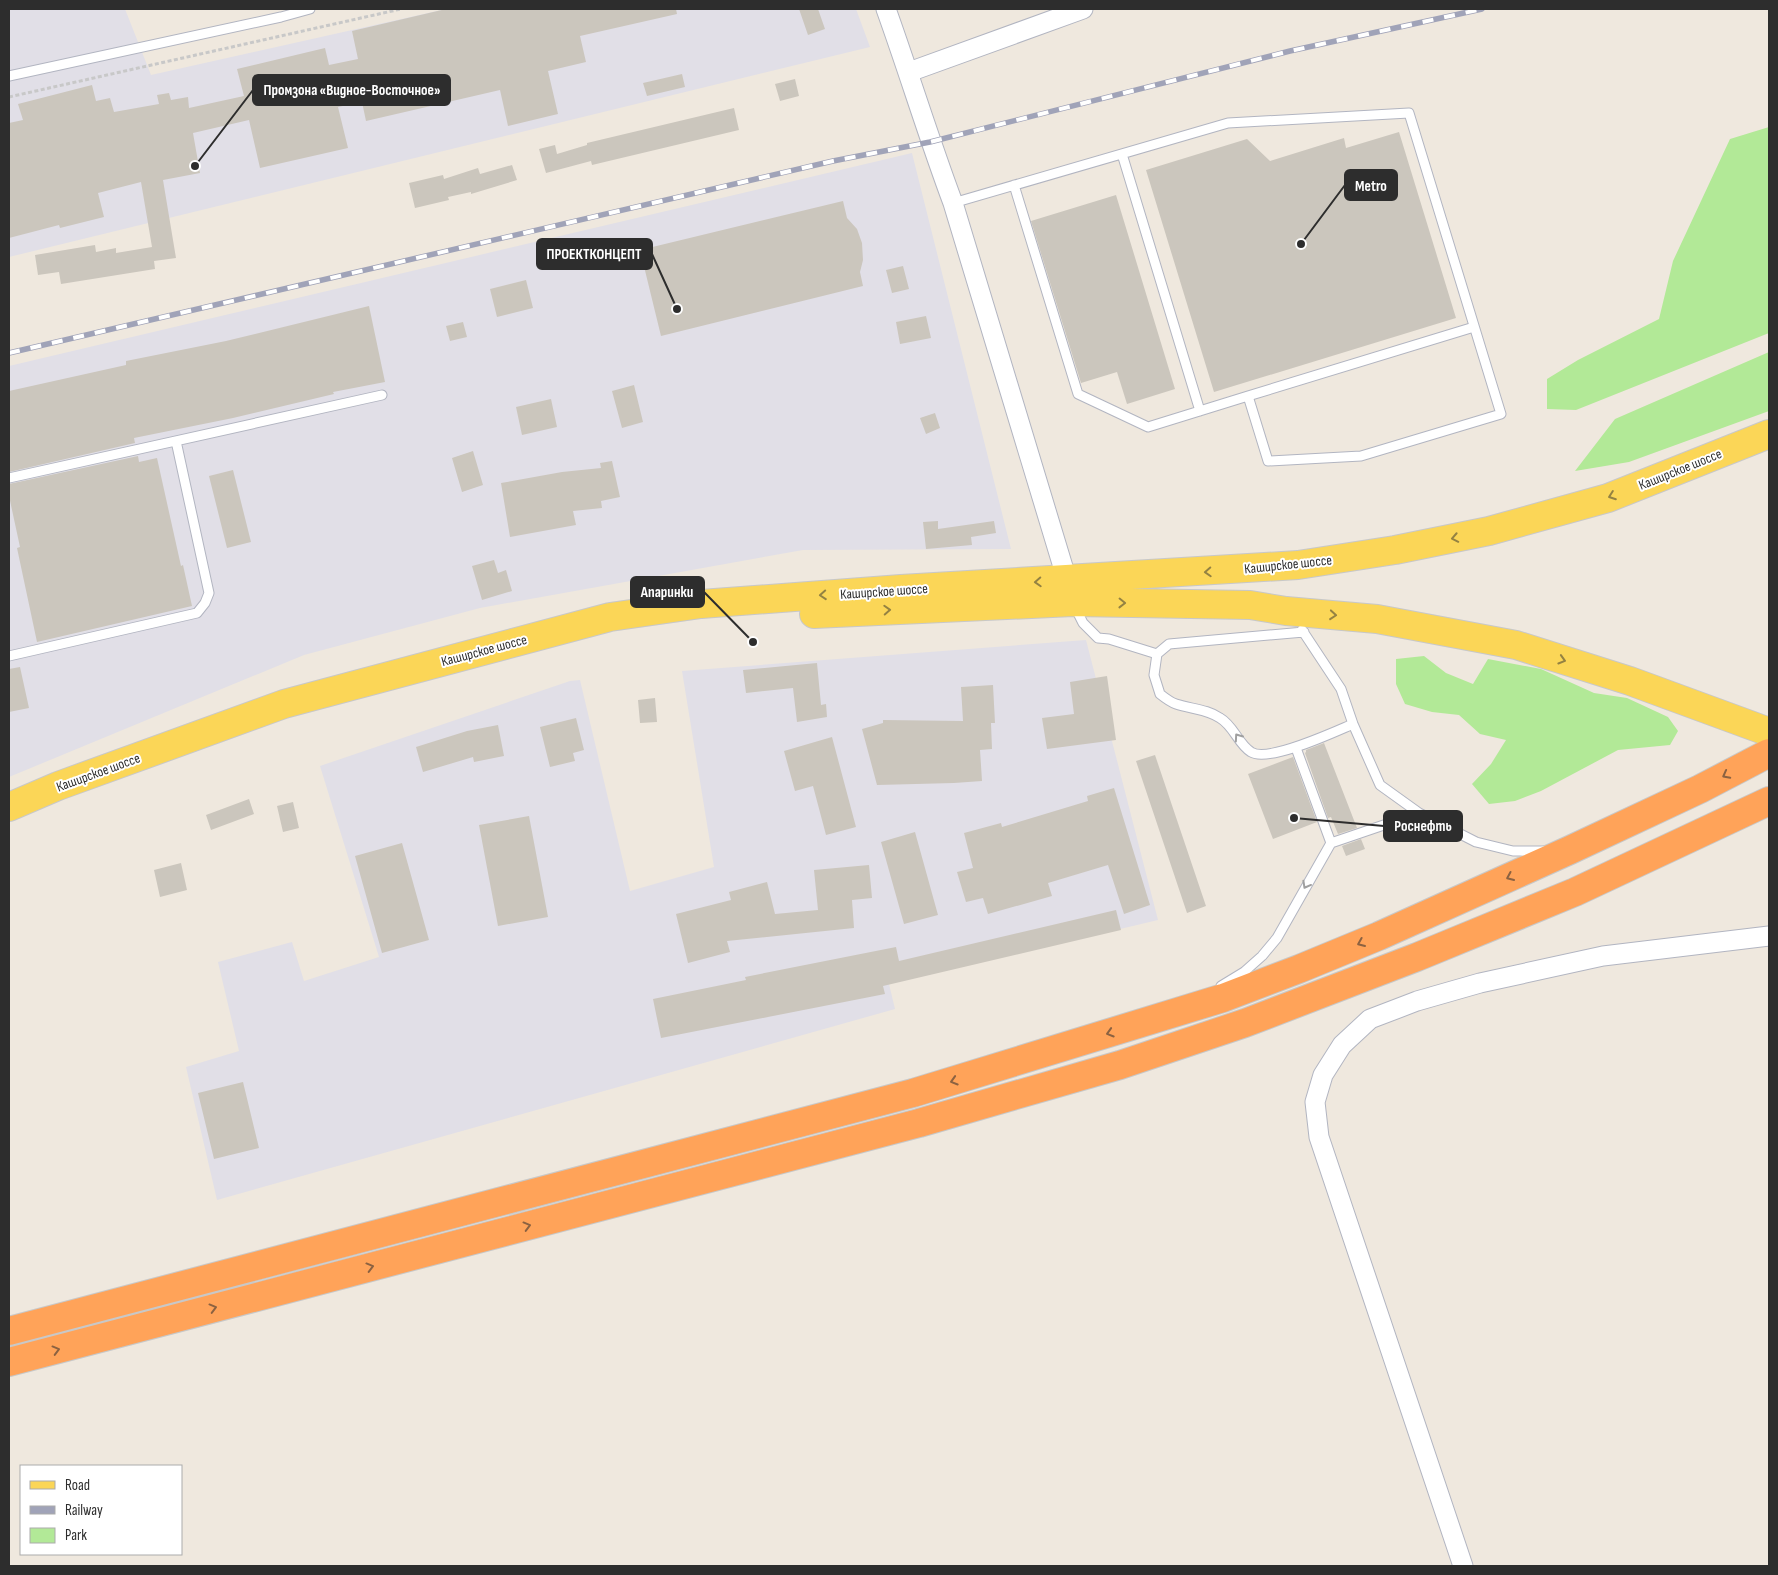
<svg xmlns="http://www.w3.org/2000/svg" width="1778" height="1575" font-family="'Sofia Sans Condensed',sans-serif">
  <style>
    .industrial { fill: #e1dfe7 }
    .green { fill: #b2e997 }
    .building { fill: #cbc6bd }
    .lines { fill: none; stroke-linecap: round; stroke-linejoin: round }
    .lane-casing { stroke: #b2b5c1; stroke-width: 11 }
    .street-casing { stroke: #b2b5c1; stroke-width: 21 }
    .primary-casing { stroke: #c8c8c8; stroke-width: 30 }
    .highway-casing { stroke: #c8c8c8; stroke-width: 30 }
    .path { stroke: #c8c8c8; stroke-width: 3; stroke-dasharray: 4 2.5; stroke-linecap: butt }
    .lane { stroke: #fff; stroke-width: 9 }
    .street { stroke: #fff; stroke-width: 19 }
    .primary { stroke: #fbd657; stroke-width: 28 }
    .highway { stroke: #ffa359; stroke-width: 28 }
    .rail-casing { stroke: #a0a3b8; stroke-width: 5.5 }
    .rail { stroke: #fff; stroke-width: 4; stroke-dasharray: 11; stroke-linecap: butt }
    .oneway { stroke: #948242 }
    .oneway2 { stroke: #a0a0a0 }
    .oneway3 { stroke: #8c6241 }
    .labels { text-anchor: middle; stroke-width: 4; stroke-linejoin: round; paint-order: stroke }
    .street-label { font-size: 14px; fill: #2d2d2d; stroke: #fff }
    .leader { fill: none; stroke: #2d2d2d; stroke-width: 2 }
    .callout-dot { fill: #2d2d2d; stroke: #fff; stroke-width: 2 }
    .callout { fill: #2d2d2d; stroke: #2d2d2d; stroke-width: 2 }
    .callout-label { font-size: 15px; text-anchor: middle; font-weight: bold; fill: #fff }
  </style>
  <rect width="100%" height="100%" fill="#efe8de"/>
  <!-- industrial -->
  <path class="industrial" d="M 9,9 L 125,9 L 151,75 L 446,9 L 856,9 L 870,47 L 9,257 Z
    M 912,153 L 1011,549 L 803,550 L 480,608 L 304,655 L 9,777 L 9,366 Z
    M 1086,640 L 1158,920 L 889,984 L 895,1009 L 217,1200 L 186,1067 L 239,1051 L 218,962 L 292,942 L 304,981 L 379,957 L 320,766 L 570,681 L 580,680 L 630,891 L 714,867 L 682,671 Z"/>
  <!-- green -->
  <path class="green" d="M 1769,127 L 1769,333 L 1576,410 L 1547,409 L 1547,379 L 1578,360 L 1659,319 L 1673,261 L 1730,139 Z
    M 1769,352 L 1769,411 L 1629,462 L 1575,471 L 1615,419 Z
    M 1424,656 L 1446,673 L 1473,684 L 1488,659 L 1541,669 L 1594,693 L 1627,698 L 1668,717 L 1678,731 L 1670,745 L 1618,750 L 1541,791 L 1515,801 L 1489,804 L 1472,784 L 1491,764 L 1506,740 L 1480,734 L 1459,715 L 1432,712 L 1405,704 L 1396,684 L 1396,659 Z"/>
  <!-- building -->
  <path class="building" d="M 446,9 L 676,9 L 677,14 L 580,36 L 586,62 L 548,71 L 558,114 L 508,126 L 500,90 L 366,121 L 362,102 L 338,107 L 348,148 L 260,168 L 249,120 L 193,133 L 200,173 L 163,180 L 176,258 L 154,261 L 155,269 L 61,284 L 59,272 L 38,275 L 35,255 L 95,245 L 96,252 L 116,248 L 116,253 L 152,247 L 141,182 L 98,193 L 104,217 L 60,228 L 59,225 L 9,238 L 9,123 L 23,120 L 18,104 L 92,85 L 96,101 L 110,98 L 114,112 L 159,104 L 157,95 L 169,93 L 171,100 L 188,97 L 189,108 L 244,96 L 237,69 L 325,48 L 329,65 L 358,59 L 352,31 Z
    M 799,9 L 818,9 L 825,29 L 808,35 Z
    M 682,74 L 685,87 L 647,96 L 643,83 Z
    M 795,79 L 799,96 L 780,101 L 775,84 Z
    M 734,108 L 739,130 L 592,165 L 591,161 L 546,173 L 539,149 L 555,145 L 557,154 L 587,145 L 587,143 Z
    M 1399,132 L 1456,318 L 1214,392 L 1146,170 L 1247,139 L 1270,161 L 1344,138 L 1346,148 Z
    M 512,165 L 517,180 L 471,194 L 471,192 L 448,197 L 449,200 L 415,208 L 409,183 L 443,175 L 444,179 L 478,168 L 480,174 Z
    M 1116,195 L 1175,389 L 1127,404 L 1117,372 L 1081,383 L 1031,221 Z
    M 843,201 L 847,218 L 857,229 L 862,243 L 863,260 L 860,272 L 863,286 L 661,336 L 640,250 Z
    M 903,266 L 909,289 L 892,293 L 886,270 Z
    M 526,280 L 533,308 L 497,317 L 490,289 Z
    M 369,306 L 385,382 L 333,392 L 334,394 L 233,418 L 134,438 L 135,443 L 9,472 L 9,391 L 126,365 L 126,361 L 226,341 Z
    M 926,316 L 931,338 L 900,344 L 896,322 Z
    M 463,322 L 467,337 L 450,341 L 446,326 Z
    M 634,385 L 643,422 L 622,428 L 612,391 Z
    M 551,399 L 557,427 L 522,435 L 516,407 Z
    M 935,413 L 940,428 L 926,434 L 920,418 Z
    M 473,451 L 483,485 L 462,492 L 452,458 Z
    M 138,456 L 139,462 L 157,458 L 181,566 L 183,565 L 192,606 L 37,642 L 17,548 L 20,547 L 9,496 L 9,484 Z
    M 612,461 L 620,497 L 601,501 L 602,508 L 573,511 L 576,525 L 510,537 L 501,483 L 562,472 L 601,468 L 600,463 Z
    M 233,470 L 251,542 L 227,548 L 209,476 Z
    M 938,521 L 938,529 L 994,521 L 996,533 L 971,537 L 972,545 L 926,549 L 923,522 Z
    M 494,560 L 498,573 L 506,570 L 512,591 L 482,600 L 472,566 Z
    M 817,663 L 821,705 L 826,704 L 827,717 L 797,722 L 793,688 L 746,693 L 743,670 Z
    M 20,667 L 29,708 L 9,712 L 9,669 Z
    M 1107,676 L 1116,740 L 1047,749 L 1042,718 L 1074,714 L 1070,682 Z
    M 993,685 L 995,723 L 991,723 L 992,749 L 980,750 L 982,781 L 954,783 L 877,785 L 862,729 L 883,723 L 883,720 L 963,721 L 961,687 Z
    M 655,698 L 657,722 L 640,723 L 638,700 Z
    M 576,718 L 584,750 L 573,753 L 575,761 L 550,767 L 540,727 Z
    M 498,725 L 504,756 L 474,762 L 473,757 L 423,772 L 416,747 L 467,731 Z
    M 832,737 L 856,827 L 826,835 L 813,786 L 795,791 L 784,751 Z
    M 1324,743 L 1357,828 L 1338,834 L 1331,817 L 1328,818 L 1305,753 L 1306,752 L 1306,750 Z
    M 1155,755 L 1206,906 L 1187,913 L 1136,761 Z
    M 1293,757 L 1317,822 L 1273,839 L 1248,774 Z
    M 1114,788 L 1150,905 L 1124,914 L 1108,865 L 1048,883 L 1052,896 L 988,914 L 983,898 L 966,902 L 957,872 L 973,868 L 964,833 L 1001,823 L 1002,827 L 1088,801 L 1087,796 Z
    M 249,799 L 254,814 L 211,830 L 206,815 Z
    M 293,802 L 299,828 L 283,832 L 277,806 Z
    M 529,816 L 548,917 L 498,926 L 479,825 Z
    M 915,832 L 938,915 L 904,924 L 881,842 Z
    M 1361,839 L 1365,849 L 1346,856 L 1342,846 Z
    M 402,843 L 429,940 L 382,953 L 355,856 Z
    M 181,863 L 187,890 L 160,897 L 154,870 Z
    M 869,865 L 872,898 L 852,900 L 854,928 L 727,941 L 730,952 L 688,963 L 676,914 L 731,900 L 729,892 L 767,882 L 775,914 L 818,910 L 814,870 Z
    M 1116,910 L 1121,930 L 883,986 L 885,994 L 661,1038 L 653,999 L 746,980 L 745,977 L 896,947 L 899,961 Z
    M 243,1082 L 259,1148 L 214,1159 L 198,1093 Z"/>
  <g class="lines">
    <!-- lane casing -->
    <g class="lane-casing">
      <path id="lane" d="M 9,76 L 281,17 L 310,9
        M 1122,154 L 1200,411
        M 953,203 L 1228,123 L 1409,113 L 1501,414 L 1361,456 L 1268,461 L 1248,396 L 1148,427 L 1078,394 L 1014,185
        M 1248,396 L 1474,327
        M 9,478 L 382,395
        M 1074,605 L 1083,623 L 1098,638 L 1109,639 L 1157,654
        M 1302,630 L 1341,689 L 1353,724 L 1380,785 L 1419,813 L 1476,842 L 1513,851 L 1545,851
        M 1304,632 L 1169,644 L 1157,654 L 1154,675 L 1160,694 C 1165,698 1170,702 1176,704 C 1191,709 1207,709 1220,718 C 1234,726 1238,744 1251,752 C 1268,763 1334,732 1353,724
        M 9,656 L 197,613 L 205,603 L 209,593 L 176,441
        M 1296,748 L 1331,843
        M 1221,986 L 1244,972 L 1262,956 L 1277,938 L 1331,843 L 1419,813"/>
    </g>
    <!-- street casing -->
    <g class="street-casing">
      <path id="street" d="M 886,9 C 909,73 929,139 953,203 L 1067,580
        M 909,72 L 1083,9
        M 1463,1566 L 1319,1137 L 1315,1102 L 1323,1075 L 1342,1045 L 1370,1019 L 1417,1001 L 1480,983 L 1603,956 L 1769,936"/>
    </g>
    <!-- primary casing -->
    <g class="primary-casing">
      <path id="primary" d="M 814,614 L 1073,602 L 1250,605 L 1286,611 L 1377,619 L 1516,645 L 1630,681 L 1769,732
        M 9,807 L 58,786 L 284,704 L 610,617 L 701,604 L 901,589 L 1298,565 L 1395,550 L 1489,531 L 1608,498 L 1769,434"/>
    </g>
    <!-- highway casing -->
    <g class="highway-casing">
      <path id="highway" d="M 9,1331 L 913,1093 L 1223,998 L 1299,969 L 1379,936 L 1570,850 L 1700,789 L 1769,753
        M 9,1362 L 919,1123 L 1120,1065 L 1245,1023 L 1417,957 L 1575,892 L 1769,801"/>
    </g>
    <!-- path -->
    <path class="path" d="M 9,97 L 401,9"/>
    <!-- lane -->
    <use href="#lane" class="lane"/>
    <!-- street -->
    <use href="#street" class="street"/>
    <!-- primary -->
    <use href="#primary" class="primary"/>
    <!-- highway -->
    <use href="#highway" class="highway"/>
    <!-- rail casing -->
    <g class="rail-casing">
      <path id="rail" d="M 9,353 L 833,161 L 930,142 L 1290,51 L 1482,9"/>
    </g>
    <!-- rail -->
    <use href="#rail" class="rail"/>
  </g>
  <!-- one-way arrows -->
  <defs><path id="oneway-chevron" d="M-2-3.5L2.5 0L-2 3.5" fill="none" stroke-width="1.6" stroke-linecap="round" stroke-linejoin="round" transform="scale(1.25)"/></defs>
  <g class="oneway">
    <use href="#oneway-chevron" transform="translate(1612 496) rotate(160)"/>
    <use href="#oneway-chevron" transform="translate(1455 538) rotate(169)"/>
    <use href="#oneway-chevron" transform="translate(1208 572) rotate(177)"/>
    <use href="#oneway-chevron" transform="translate(1038 582) rotate(177)"/>
    <use href="#oneway-chevron" transform="translate(823 595) rotate(176)"/>
    <use href="#oneway-chevron" transform="translate(1122 603) rotate(1)"/>
    <use href="#oneway-chevron" transform="translate(887 610) rotate(-3)"/>
    <use href="#oneway-chevron" transform="translate(1333 615) rotate(5)"/>
    <use href="#oneway-chevron" transform="translate(1562 660) rotate(17)"/>
  </g>
  <g class="oneway2">
    <use href="#oneway-chevron" transform="translate(1238 737) rotate(-125)"/>
    <use href="#oneway-chevron" transform="translate(1306 885) rotate(119)"/>
  </g>
  <g class="oneway3">
    <use href="#oneway-chevron" transform="translate(1726 775) rotate(152)"/>
    <use href="#oneway-chevron" transform="translate(1510 877) rotate(156)"/>
    <use href="#oneway-chevron" transform="translate(1361 943) rotate(157)"/>
    <use href="#oneway-chevron" transform="translate(1110 1033) rotate(163)"/>
    <use href="#oneway-chevron" transform="translate(954 1081) rotate(163)"/>
    <use href="#oneway-chevron" transform="translate(527 1226) rotate(-15)"/>
    <use href="#oneway-chevron" transform="translate(370 1267) rotate(-15)"/>
    <use href="#oneway-chevron" transform="translate(213 1308) rotate(-15)"/>
    <use href="#oneway-chevron" transform="translate(56 1350) rotate(-15)"/>
  </g>
  <g class="labels">
    <!-- street labels -->
    <g class="street-label">
      <text transform="translate(1680 469) rotate(-22)" y="5">Каширское шоссе</text>
      <text transform="translate(1288 564) rotate(-6)" y="5">Каширское шоссе</text>
      <text transform="translate(884 591) rotate(-4)" y="5">Каширское шоссе</text>
      <text transform="translate(484 650) rotate(-15)" y="5">Каширское шоссе</text>
      <text transform="translate(98 772) rotate(-20)" y="5">Каширское шоссе</text>
    </g>
  </g>
  <!-- callouts -->
  <path class="leader" d="M195 166L253 90M1301 244L1345 185M677 309L652 254M753 642L704 592M1294 818L1384 826"/>
  <g class="callout-dot">
    <circle cx="195" cy="166" r="5"/>
    <circle cx="1301" cy="244" r="5"/>
    <circle cx="677" cy="309" r="5"/>
    <circle cx="753" cy="642" r="5"/>
    <circle cx="1294" cy="818" r="5"/>
  </g>
  <g class="callout">
    <rect x="253" y="75" width="197" height="30" rx="5"/>
    <rect x="1345" y="170" width="52" height="30" rx="5"/>
    <rect x="537" y="239" width="115" height="30" rx="5"/>
    <rect x="631" y="577" width="73" height="30" rx="5"/>
    <rect x="1384" y="811" width="78" height="30" rx="5"/>
  </g>
  <g class="callout-label">
    <text x="352" y="95">Промзона «Видное-Восточное»</text>
    <text x="1371" y="191">Metro</text>
    <text x="594" y="259">ПРОЕКТКОНЦЕПТ</text>
    <text x="667" y="597">Апаринки</text>
    <text x="1423" y="831">Роснефть</text>
  </g>
  <!-- border -->
  <rect width="1778" height="1575" fill="none" stroke="#2d2d2d" stroke-width="20"/>
  <!-- legend -->
  <rect x="20" y="1465" width="162" height="90" fill="#ffffff" stroke="#ababab"/>
  <rect x="30" y="1481" width="25" height="8" fill="#fbd657" stroke="#ababab"/>
  <text x="65" y="1490" font-size="15" fill="#2d2d2d">Road</text>
  <rect x="30" y="1506" width="25" height="8" fill="#a0a3b8" stroke="#ababab"/>
  <text x="65" y="1515" font-size="15" fill="#2d2d2d">Railway</text>
  <rect x="30" y="1528" width="25" height="15" fill="#b2e997" stroke="#ababab"/>
  <text x="65" y="1540" font-size="15" fill="#2d2d2d">Park</text>
</svg>
